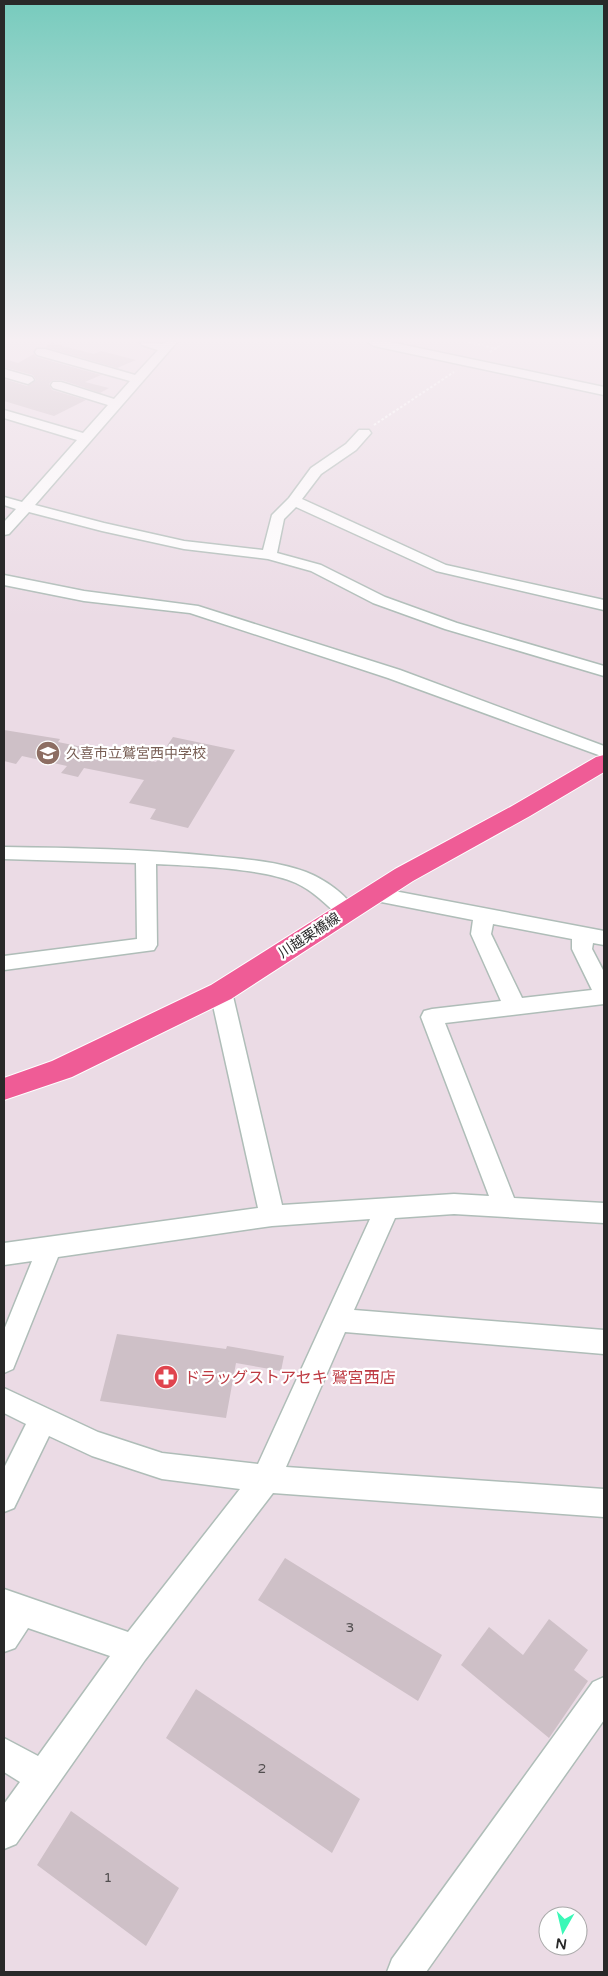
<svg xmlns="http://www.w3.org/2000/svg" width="608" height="1976" font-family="'Varela Round','Noto Sans JP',sans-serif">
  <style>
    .building { fill: #cec0c7 }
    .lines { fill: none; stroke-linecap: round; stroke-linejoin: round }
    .minor-casing { stroke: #afbdb8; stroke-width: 3 }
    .major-casing { stroke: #fff; stroke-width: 2 }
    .path { stroke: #fff; stroke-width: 2; stroke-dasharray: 2.5 2; stroke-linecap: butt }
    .minor { fill: #fff; fill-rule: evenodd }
    .major { fill: #ef5c96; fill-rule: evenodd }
    .labels { text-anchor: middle; stroke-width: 4.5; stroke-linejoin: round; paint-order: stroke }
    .education-label { font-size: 14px; fill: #785e54; stroke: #fff; text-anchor: start }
    .street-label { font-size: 14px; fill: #292929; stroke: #fff }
    .near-number-label { font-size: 14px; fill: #524f50 }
    .near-health-label { font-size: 16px; fill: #be3a42; stroke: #fff; text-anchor: start }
  </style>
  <rect width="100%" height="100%" fill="#ebdbe5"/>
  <!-- building -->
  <path class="building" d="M 52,343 L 94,354 L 101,351 L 136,360 L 117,368 L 45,347 Z
    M 34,354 L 36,357 L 101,375 L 85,382 L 109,388 L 100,393 L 62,380 L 53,380 L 49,384 L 52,390 L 86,400 L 54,416 L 4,401 L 4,379 L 27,386 L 36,380 L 33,375 L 4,367 L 4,359 L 18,363 Z
    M 4,730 L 60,739 L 58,742 L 156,762 L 173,737 L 235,750 L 188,828 L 150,819 L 156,809 L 129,803 L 144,780 L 84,768 L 78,777 L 61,773 L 67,766 L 22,756 L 16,764 L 4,761 Z
    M 117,1334 L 226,1349 L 227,1346 L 284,1356 L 281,1371 L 236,1363 L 226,1418 L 100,1401 Z
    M 285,1558 L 442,1655 L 418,1701 L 258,1600 Z
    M 549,1619 L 588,1650 L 574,1670 L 588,1681 L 549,1738 L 461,1665 L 489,1627 L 523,1655 Z
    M 196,1689 L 360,1799 L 332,1853 L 166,1738 Z
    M 71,1811 L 179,1888 L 146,1946 L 37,1865 Z"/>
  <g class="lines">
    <!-- minor casing -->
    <g class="minor-casing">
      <path id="minor" d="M 140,342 L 163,344 L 165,342 L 177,342 L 35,505 L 104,523 L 184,541 L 263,550 L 272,515 L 289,498 L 311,468 L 346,444 L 359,430 L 369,430 L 371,433 L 356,450 L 321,474 L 302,499 L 446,565 L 604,600 L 604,610 L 436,571 L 296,507 L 284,519 L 277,553 L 321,565 L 385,597 L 457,623 L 604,666 L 604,676 L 445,629 L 373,603 L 311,571 L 268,559 L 184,549 L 102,531 L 29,512 L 9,534 L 4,535 L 4,522 L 16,509 L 4,505 L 4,497 L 22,502 L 77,440 L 4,418 L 4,410 L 83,433 L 108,405 L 53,388 L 51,385 L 53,382 L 61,382 L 114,399 L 130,381 L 37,355 L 35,352 L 37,349 L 45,349 L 135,375 L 158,350 L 142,345 Z
        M 368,342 L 390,342 L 604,387 L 604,395 L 374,346 Z
        M 4,369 L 32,377 L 34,380 L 28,384 L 4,377 Z
        M 4,575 L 84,591 L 198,606 L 400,670 L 604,746 L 604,757 L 388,678 L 190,613 L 84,601 L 4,585 Z
        M 4,847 C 74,848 143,849 212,856 C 243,859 276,861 306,872 C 324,879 346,894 356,911 L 353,916 L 346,918 L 339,916 C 326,904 313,891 296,883 C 263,868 193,866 156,864 L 157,945 L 154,950 L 4,970 L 4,956 L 137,939 L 136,863 L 4,859 Z
        M 373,887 L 604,931 L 604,945 L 593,943 L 592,949 L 604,972 L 604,1004 L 445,1023 L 514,1198 L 604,1203 L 604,1223 L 454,1214 L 395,1218 L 354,1310 L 604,1330 L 604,1354 L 345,1332 L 286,1467 L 604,1489 L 604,1517 L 273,1493 L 145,1660 L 16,1844 L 4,1849 L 4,1804 L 20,1782 L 4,1772 L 4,1738 L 38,1756 L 110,1656 L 28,1628 L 15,1648 L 4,1652 L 4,1589 L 128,1632 L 240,1489 L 162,1479 L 92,1456 L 49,1436 L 14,1508 L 4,1512 L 4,1468 L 26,1424 L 4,1413 L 4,1388 L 98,1432 L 162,1453 L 258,1464 L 370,1219 L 272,1226 L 58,1257 L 13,1369 L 4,1373 L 4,1330 L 32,1261 L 4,1265 L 4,1243 L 258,1208 L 210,992 L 213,987 L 221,984 L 229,987 L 232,992 L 282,1205 L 454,1194 L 489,1196 L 421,1017 L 424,1011 L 432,1009 L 501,1001 L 471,934 L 473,920 L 366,899 L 363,894 L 366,889 ZM 493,924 L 572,939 L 572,949 L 592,990 L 522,998 L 491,934 Z
        M 604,1677 L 604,1720 L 426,1972 L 387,1972 L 392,1959 L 593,1682 Z"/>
    </g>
    <!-- major casing -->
    <g class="major-casing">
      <path id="major" d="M 604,755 L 604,772 L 530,816 L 413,881 L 231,999 L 72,1077 L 4,1100 L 4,1078 L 52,1061 L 211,985 L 395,869 L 512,806 L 596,757 Z"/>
    </g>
    <!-- path -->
    <path class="path" d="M 469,342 L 497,349
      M 490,352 L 506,342
      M 374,425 L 454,372"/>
    <!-- minor -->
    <use href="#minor" class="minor"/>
    <!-- major -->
    <use href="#major" class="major"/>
  </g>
  <!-- sky -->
  <linearGradient id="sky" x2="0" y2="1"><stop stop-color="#77cbbd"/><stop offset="0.55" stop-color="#f6eff3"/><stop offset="1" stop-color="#f6eff3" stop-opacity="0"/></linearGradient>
  <rect width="608" height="618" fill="url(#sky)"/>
  <!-- icons -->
  <defs>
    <g id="school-disc" transform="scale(1.25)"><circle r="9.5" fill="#8d6e63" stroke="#fff"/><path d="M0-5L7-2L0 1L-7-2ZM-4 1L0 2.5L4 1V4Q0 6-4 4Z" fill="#fff"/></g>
    <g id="pharmacy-disc" transform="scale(1.25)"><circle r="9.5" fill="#e0444e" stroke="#fff"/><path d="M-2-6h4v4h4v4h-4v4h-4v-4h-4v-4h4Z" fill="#fff"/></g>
  </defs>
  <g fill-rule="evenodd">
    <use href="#school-disc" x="48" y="753"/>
    <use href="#pharmacy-disc" x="166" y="1377"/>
  </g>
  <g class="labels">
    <!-- education labels -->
    <g class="education-label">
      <text x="66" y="758">久喜市立鷲宮西中学校</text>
    </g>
    <!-- street labels -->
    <g class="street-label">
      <text transform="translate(309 935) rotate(-33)" y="5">川越栗橋線</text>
    </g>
    <!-- near-number labels -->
    <g class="near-number-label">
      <text x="350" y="1632">3</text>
      <text x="262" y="1773">2</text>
      <text x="108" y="1882">1</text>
    </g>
    <!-- near-health labels -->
    <g class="near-health-label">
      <text x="184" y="1383">ドラッグストアセキ 鷲宮西店</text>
    </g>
  </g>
  <!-- border -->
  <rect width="608" height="1976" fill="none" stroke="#292929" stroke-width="10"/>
  <!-- north arrow -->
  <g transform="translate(563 1931) rotate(188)"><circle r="24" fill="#ffffff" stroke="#a9a9a9"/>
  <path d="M0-4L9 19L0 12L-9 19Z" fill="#3bf8b7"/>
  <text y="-8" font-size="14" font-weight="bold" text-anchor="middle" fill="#292929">N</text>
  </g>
</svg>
